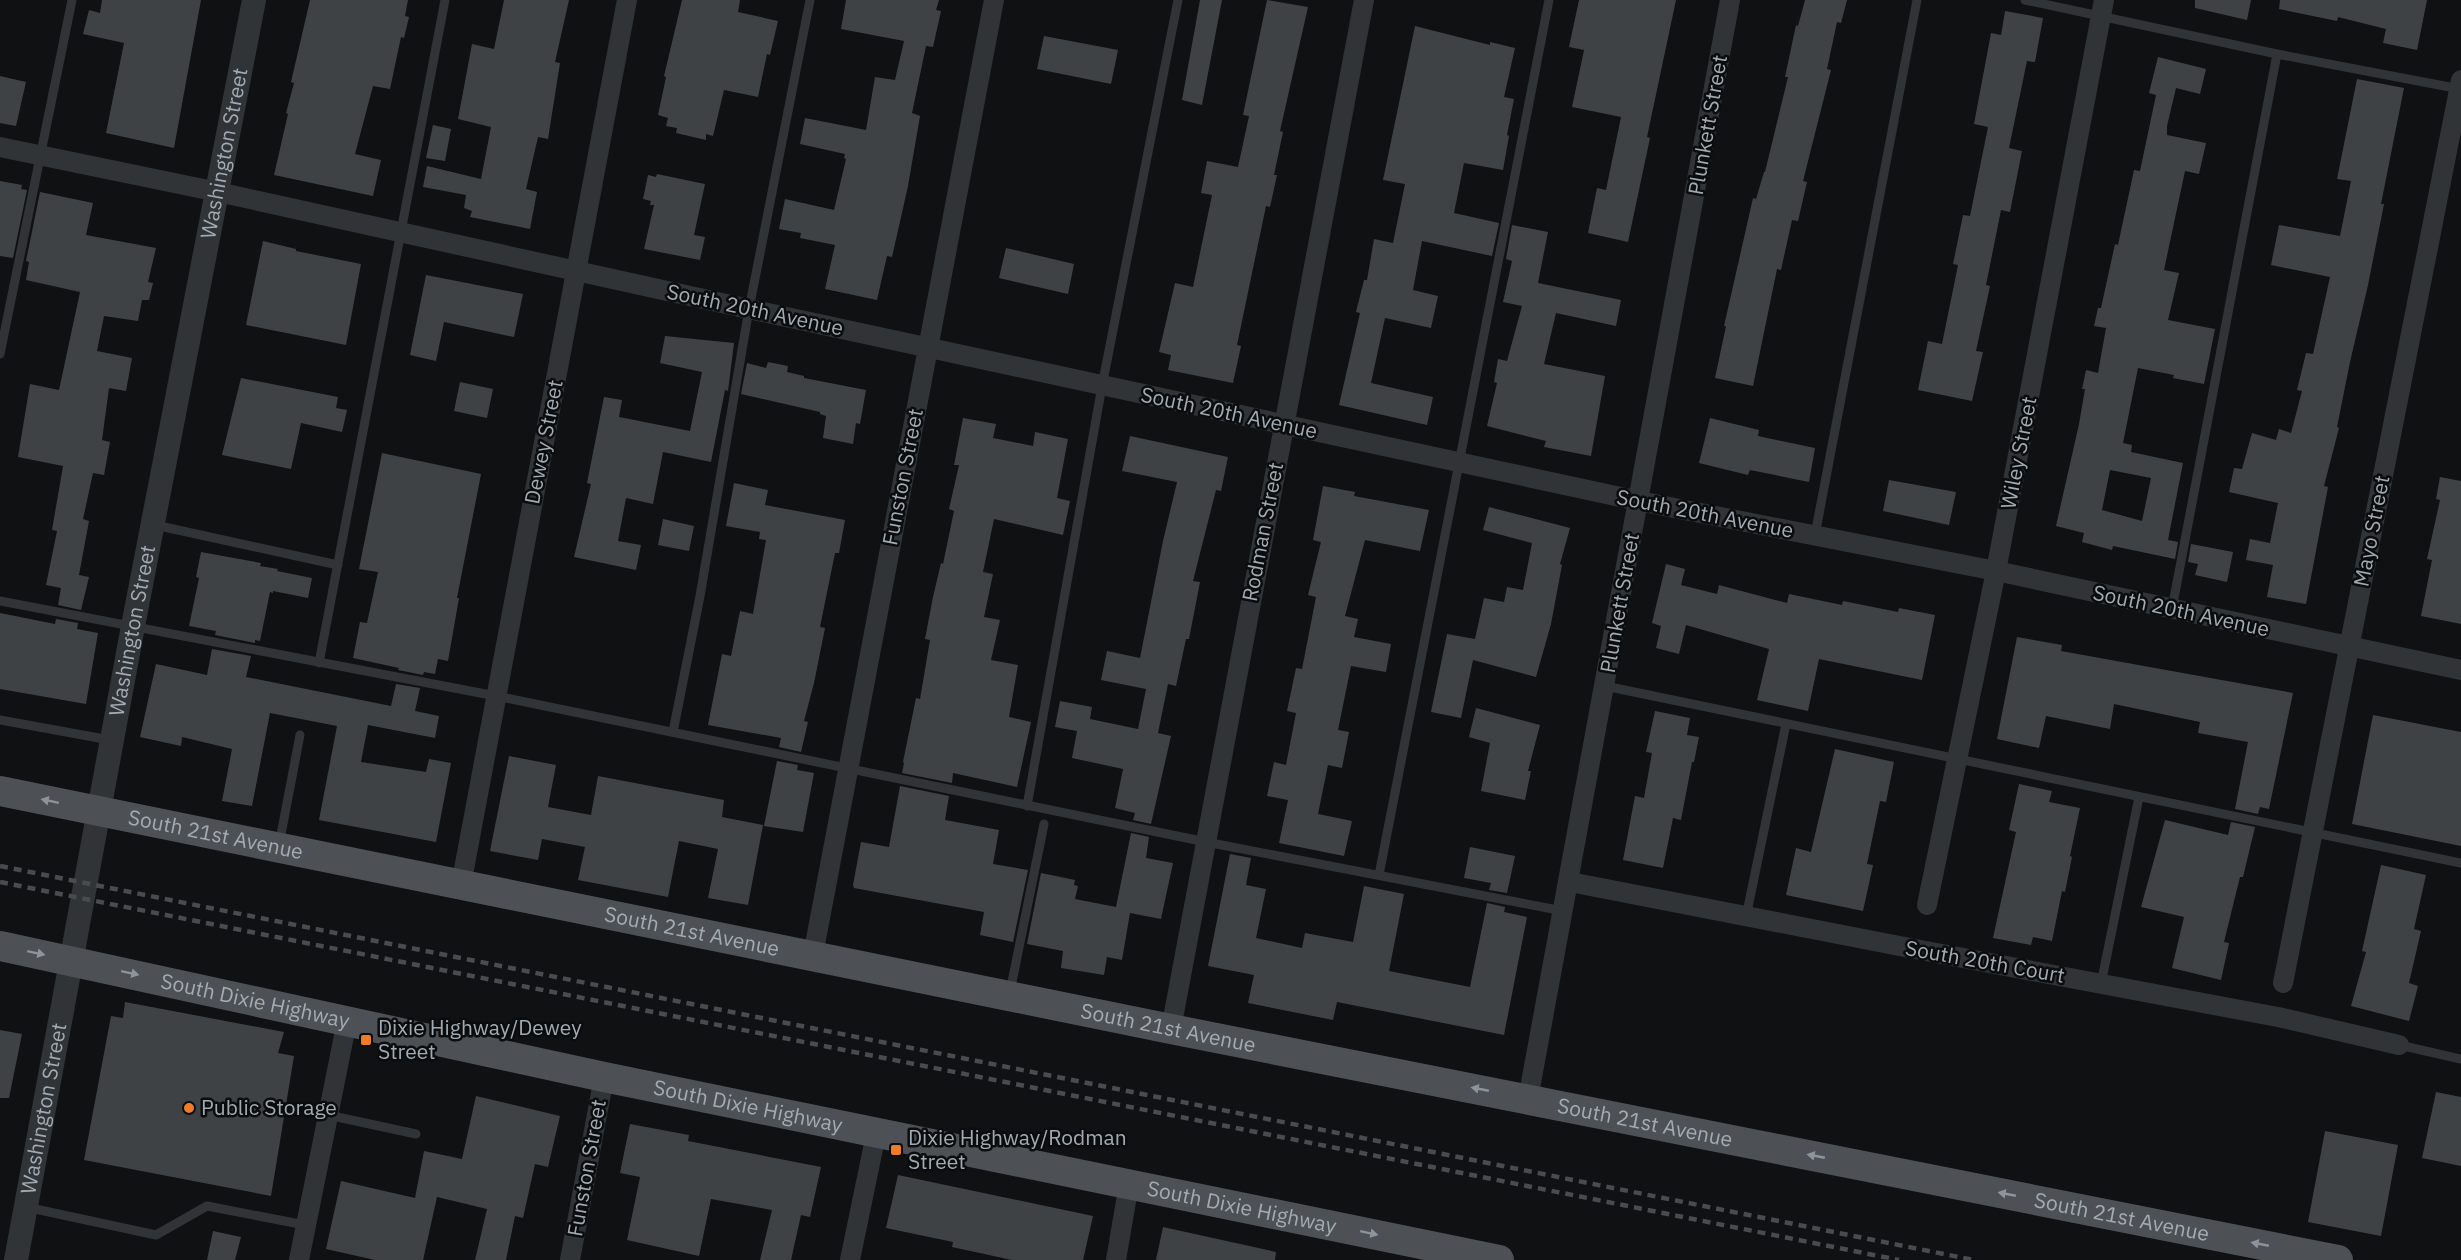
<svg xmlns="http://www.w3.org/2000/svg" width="2461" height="1260" font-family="'IBM Plex Sans',sans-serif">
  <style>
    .building { fill: #3f4245; fill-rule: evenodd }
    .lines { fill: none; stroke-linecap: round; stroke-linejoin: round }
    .service { stroke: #313437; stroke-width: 9 }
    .minor { stroke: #313437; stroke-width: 20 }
    .tertiary { stroke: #313437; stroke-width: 24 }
    .primary { stroke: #4d5156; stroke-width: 30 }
    .rail { stroke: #484c50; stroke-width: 4.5; stroke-dasharray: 8 6; stroke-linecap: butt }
    .oneway { fill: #8d949c }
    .poi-dot { fill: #f07c2a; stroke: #0b0c0d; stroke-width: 2 }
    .labels { text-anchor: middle; stroke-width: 5; stroke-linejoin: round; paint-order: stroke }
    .street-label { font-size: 21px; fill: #a2abb3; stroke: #0b0c0d }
    .poi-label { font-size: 21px; fill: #a2abb3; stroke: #0b0c0d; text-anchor: start }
  </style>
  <rect width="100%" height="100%" fill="#101112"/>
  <!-- building -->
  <path class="building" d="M 102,0 L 201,0 L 174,148 L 106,133 L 124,43 L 83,34 L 89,10 L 100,13 Z
    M 310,0 L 408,0 L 405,16 L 409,17 L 404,38 L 401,37 L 390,89 L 373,86 L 355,154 L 381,160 L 373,196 L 274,175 L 288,114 L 286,113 L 294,83 L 291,82 Z
    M 504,0 L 569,0 L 555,62 L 560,63 L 548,139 L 538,137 L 526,189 L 537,192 L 530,229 L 470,217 L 472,211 L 464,208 L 466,195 L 423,187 L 427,166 L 481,179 L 491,127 L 458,119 L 472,44 L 494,49 Z
    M 682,0 L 740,0 L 738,12 L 778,21 L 770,55 L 767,54 L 758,97 L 724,90 L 713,136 L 706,134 L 706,140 L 676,133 L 677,128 L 666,126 L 668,118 L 658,115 L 666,77 L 664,76 Z
    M 846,0 L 939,0 L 936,10 L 941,11 L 933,47 L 926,46 L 912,113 L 920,116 L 908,186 L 892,257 L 887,256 L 877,300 L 825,289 L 835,245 L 800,238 L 801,233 L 779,229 L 785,199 L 834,210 L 846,159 L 844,158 L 845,154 L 800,144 L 805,118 L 866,130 L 875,77 L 895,80 L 904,41 L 841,29 Z
    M 1200,0 L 1222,0 L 1202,105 L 1182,100 Z
    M 1267,0 L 1308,7 L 1280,131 L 1283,132 L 1274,175 L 1277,175 L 1270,207 L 1266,206 L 1237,345 L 1241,346 L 1233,383 L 1168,370 L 1171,355 L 1159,352 L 1175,283 L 1193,287 L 1212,195 L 1201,193 L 1207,161 L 1238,167 L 1249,116 L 1243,115 Z
    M 1579,0 L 1676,0 L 1647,137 L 1650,138 L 1628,242 L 1588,233 L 1597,188 L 1606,190 L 1621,117 L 1572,107 L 1584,50 L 1569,47 Z
    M 1805,0 L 1847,0 L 1841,23 L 1837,22 L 1827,69 L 1831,70 L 1803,181 L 1807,182 L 1798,221 L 1792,220 L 1781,270 L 1777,269 L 1753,386 L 1715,378 L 1726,326 L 1724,326 L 1753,198 L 1756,199 L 1764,172 L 1765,172 L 1788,77 L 1785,77 L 1796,25 L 1798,26 Z
    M 2195,0 L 2251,0 L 2247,20 L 2195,8 Z
    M 2280,0 L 2427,0 L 2417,50 L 2383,43 L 2386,29 L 2338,17 L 2337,21 L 2279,9 Z
    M 2005,11 L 2043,18 L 2035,62 L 2027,61 L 2009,148 L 2022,151 L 2010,212 L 2001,210 L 1986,285 L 1990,286 L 1976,351 L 1983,352 L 1972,401 L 1918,390 L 1928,341 L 1942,344 L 1958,265 L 1953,264 L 1963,215 L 1970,216 L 1988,127 L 1974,124 L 1991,33 L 2001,35 Z
    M 1415,26 L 1490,45 L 1490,42 L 1515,48 L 1504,97 L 1514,99 L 1507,135 L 1509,136 L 1503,170 L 1464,163 L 1454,213 L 1499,223 L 1492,256 L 1422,241 L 1413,290 L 1438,296 L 1431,328 L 1385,318 L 1371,383 L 1433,397 L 1427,425 L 1339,405 L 1360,313 L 1356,312 L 1364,280 L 1367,280 L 1374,239 L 1393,243 L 1405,184 L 1383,180 Z
    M 1044,36 L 1118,50 L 1111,84 L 1037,69 Z
    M 2158,57 L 2206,69 L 2200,94 L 2176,88 L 2167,126 L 2167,135 L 2206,143 L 2199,174 L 2185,171 L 2164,270 L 2179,273 L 2168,320 L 2215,329 L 2204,384 L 2173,378 L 2174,375 L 2138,368 L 2123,443 L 2132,445 L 2131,452 L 2183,463 L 2168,540 L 2178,542 L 2175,559 L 2113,546 L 2112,550 L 2082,542 L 2084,533 L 2056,526 L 2079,424 L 2085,389 L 2082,389 L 2086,370 L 2098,373 L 2106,328 L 2094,326 L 2098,308 L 2101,308 L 2115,244 L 2118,245 L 2134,170 L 2140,171 L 2156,95 L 2149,93 ZM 2110,470 L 2151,478 L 2142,521 L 2102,510 Z
    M 0,76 L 26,82 L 16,126 L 0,123 Z
    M 2357,79 L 2404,88 L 2381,204 L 2384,204 L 2368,285 L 2350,362 L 2337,427 L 2339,428 L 2324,486 L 2328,487 L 2306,604 L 2267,597 L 2273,565 L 2246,560 L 2250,539 L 2270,543 L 2278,503 L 2229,492 L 2234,468 L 2242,469 L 2252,433 L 2276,440 L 2279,429 L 2291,433 L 2302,391 L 2297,390 L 2306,353 L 2313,354 L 2330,277 L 2271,265 L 2279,225 L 2340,236 L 2351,181 L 2337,179 Z
    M 433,125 L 451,129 L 445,161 L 426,158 Z
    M 657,174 L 705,184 L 694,235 L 705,237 L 700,260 L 644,249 L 654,205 L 650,205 L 651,201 L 643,199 L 648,175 L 656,177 Z
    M 0,181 L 22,185 L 21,189 L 27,190 L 13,258 L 0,256 Z
    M 40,192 L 93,203 L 86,235 L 156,248 L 148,282 L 153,283 L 149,300 L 142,300 L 138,321 L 104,316 L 97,351 L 132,358 L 126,391 L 109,388 L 102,440 L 110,442 L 104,475 L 93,473 L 83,519 L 89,521 L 79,575 L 89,577 L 81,610 L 58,605 L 61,588 L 46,585 L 57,531 L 52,530 L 63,466 L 18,457 L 30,384 L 59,390 L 80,292 L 26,280 L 29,262 L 26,261 Z
    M 1512,225 L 1548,232 L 1538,283 L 1621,300 L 1616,326 L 1556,313 L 1544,364 L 1605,376 L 1591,456 L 1544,447 L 1546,441 L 1487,426 L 1497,383 L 1494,382 L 1498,359 L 1507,361 L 1522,306 L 1503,302 L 1512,261 L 1506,259 Z
    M 263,241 L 296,249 L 296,251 L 361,264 L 346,345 L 246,325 Z
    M 1006,248 L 1074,264 L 1068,294 L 999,278 Z
    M 426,275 L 523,294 L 514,337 L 444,322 L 436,361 L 410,355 Z
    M 665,336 L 734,343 L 728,391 L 725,390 L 711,462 L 663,452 L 653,504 L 626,498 L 618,541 L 641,545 L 636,570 L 574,557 L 591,484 L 587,483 L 604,397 L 622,400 L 619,417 L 690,431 L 702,372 L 660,363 Z
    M 768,362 L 788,366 L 787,372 L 804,376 L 804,378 L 866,390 L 860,424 L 856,423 L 853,444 L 823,438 L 826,416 L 820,414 L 820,412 L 741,394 L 747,363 L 766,368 Z
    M 241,378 L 338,397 L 336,408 L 347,410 L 342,432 L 301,423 L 291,469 L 222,455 Z
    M 460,382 L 493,389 L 487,418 L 454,411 Z
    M 963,418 L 996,424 L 993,438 L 1033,446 L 1035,432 L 1068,439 L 1057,498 L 1070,501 L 1063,535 L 994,519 L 983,572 L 993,574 L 984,617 L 1000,620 L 991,660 L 1018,665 L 1009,717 L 1031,722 L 1017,787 L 953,773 L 952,783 L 902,773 L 904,763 L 903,762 L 916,698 L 920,699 L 930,640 L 925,639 L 933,597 L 941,563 L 943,564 L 954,511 L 949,509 L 959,465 L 954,465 Z
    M 1710,418 L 1759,430 L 1758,436 L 1815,448 L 1809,482 L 1750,470 L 1748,475 L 1699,463 Z
    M 1130,436 L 1228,457 L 1221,491 L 1216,490 L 1193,581 L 1200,582 L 1189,639 L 1186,639 L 1176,686 L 1168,684 L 1158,733 L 1171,736 L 1151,824 L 1133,820 L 1135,813 L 1115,808 L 1123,769 L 1072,758 L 1077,731 L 1055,727 L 1060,701 L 1092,707 L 1090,719 L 1138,729 L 1146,689 L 1101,680 L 1107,651 L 1140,658 L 1163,541 L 1177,482 L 1122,471 Z
    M 382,453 L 481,474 L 457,598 L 459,598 L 448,661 L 438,659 L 435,674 L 424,672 L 423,675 L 398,670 L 399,668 L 353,658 L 360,622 L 367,623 L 378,572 L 359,569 Z
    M 2440,477 L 2461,481 L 2461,624 L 2421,616 L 2432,560 L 2427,559 L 2440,500 L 2436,499 Z
    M 1889,480 L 1956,492 L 1949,525 L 1883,511 Z
    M 734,483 L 768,490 L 765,505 L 845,520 L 839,553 L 835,553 L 820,627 L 825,628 L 814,683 L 804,721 L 808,722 L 801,752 L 779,747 L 781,738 L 708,725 L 722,654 L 731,656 L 740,611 L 753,614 L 766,540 L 759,539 L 760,532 L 726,526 Z
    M 1323,486 L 1355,492 L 1354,496 L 1429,510 L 1420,551 L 1365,540 L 1345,616 L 1358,619 L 1354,637 L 1391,644 L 1386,672 L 1351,666 L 1338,730 L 1349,732 L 1342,768 L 1328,765 L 1318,814 L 1352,821 L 1344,856 L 1279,843 L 1288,800 L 1267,796 L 1274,762 L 1286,765 L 1296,713 L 1287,711 L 1296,668 L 1302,669 L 1316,597 L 1308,595 L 1321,542 L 1313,540 Z
    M 1489,507 L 1570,528 L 1560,564 L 1562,565 L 1551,624 L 1536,677 L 1473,660 L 1461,718 L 1431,712 L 1447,634 L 1475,639 L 1484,598 L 1504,602 L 1507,587 L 1523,590 L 1532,543 L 1483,530 Z
    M 663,519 L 694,526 L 689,551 L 658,545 Z
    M 2191,544 L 2233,552 L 2227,582 L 2195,575 L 2198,564 L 2188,562 Z
    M 201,552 L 261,563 L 260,566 L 278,569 L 277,571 L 312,578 L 308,598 L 273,591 L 273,593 L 270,592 L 260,641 L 255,640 L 255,643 L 215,635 L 216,631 L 189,626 L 199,578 L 196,577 Z
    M 1666,564 L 1685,569 L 1681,585 L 1717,594 L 1719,585 L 1787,603 L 1789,594 L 1842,605 L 1843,601 L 1898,612 L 1899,608 L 1935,615 L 1922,680 L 1819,659 L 1808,711 L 1757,700 L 1769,649 L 1686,625 L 1679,654 L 1656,648 L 1661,626 L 1652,623 Z
    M 0,613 L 55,624 L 56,619 L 78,623 L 77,629 L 98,633 L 86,704 L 0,689 Z
    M 2017,637 L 2062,645 L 2061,651 L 2293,693 L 2269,809 L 2260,807 L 2258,814 L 2235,809 L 2248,742 L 2198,733 L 2200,722 L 2114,704 L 2110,729 L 2046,716 L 2039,748 L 1997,739 Z
    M 212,649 L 251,656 L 246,677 L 391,706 L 396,684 L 420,688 L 415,711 L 439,716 L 435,738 L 368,725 L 361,762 L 426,772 L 429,759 L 451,763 L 436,842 L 319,820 L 337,726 L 270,713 L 252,806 L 222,801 L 232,749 L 182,737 L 181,746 L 140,737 L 156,664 L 207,675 Z
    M 1476,708 L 1540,725 L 1528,771 L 1531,771 L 1525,800 L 1481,791 L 1490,743 L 1469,737 Z
    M 1655,711 L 1690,718 L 1687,735 L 1699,737 L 1694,762 L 1692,762 L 1681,820 L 1673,818 L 1663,868 L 1623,860 L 1635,796 L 1644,798 L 1652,753 L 1646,752 Z
    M 2373,715 L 2461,732 L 2461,846 L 2352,824 Z
    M 1835,749 L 1894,762 L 1886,802 L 1880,801 L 1867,864 L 1873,865 L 1863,911 L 1786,895 L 1796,848 L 1811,852 Z
    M 509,756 L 556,765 L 548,807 L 591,815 L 598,776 L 724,800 L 722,817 L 763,825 L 748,905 L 708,898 L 718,849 L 679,841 L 668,897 L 578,880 L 585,847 L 542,839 L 538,860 L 490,851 Z
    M 777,761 L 798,765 L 797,770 L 814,773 L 803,832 L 764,826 Z
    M 2019,784 L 2052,791 L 2049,802 L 2080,808 L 2070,856 L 2072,857 L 2065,892 L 2062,891 L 2052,941 L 2033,937 L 2031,945 L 1993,938 L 2016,832 L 2009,830 Z
    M 900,786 L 949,796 L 945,820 L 999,830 L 993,864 L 1028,870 L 1013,942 L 980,935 L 984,912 L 854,888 L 853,885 L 861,842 L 889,847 Z
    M 2165,820 L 2228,835 L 2231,822 L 2255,827 L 2243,877 L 2240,877 L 2224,942 L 2229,943 L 2221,980 L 2172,968 L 2184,917 L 2141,907 Z
    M 1131,833 L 1149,837 L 1146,858 L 1173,863 L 1161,919 L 1130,913 L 1122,960 L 1107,957 L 1104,975 L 1061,968 L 1063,951 L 1027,944 L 1041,873 L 1075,880 L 1074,885 L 1078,886 L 1075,899 L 1116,907 Z
    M 1470,847 L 1515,856 L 1507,893 L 1489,890 L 1491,883 L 1464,878 Z
    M 1230,854 L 1251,858 L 1246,885 L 1266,889 L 1256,938 L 1302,948 L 1305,933 L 1353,942 L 1364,886 L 1404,894 L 1389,971 L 1470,987 L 1487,903 L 1505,907 L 1504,912 L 1527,917 L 1504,1035 L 1337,1002 L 1333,1020 L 1248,1003 L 1254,975 L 1208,966 Z
    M 2381,865 L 2426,875 L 2414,929 L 2421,931 L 2409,983 L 2418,986 L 2409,1021 L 2351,1006 L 2366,952 L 2362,951 Z
    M 125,1002 L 284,1032 L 278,1053 L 294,1056 L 271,1196 L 84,1160 L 111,1016 L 123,1018 Z
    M 0,1030 L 22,1034 L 9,1098 L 0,1098 Z
    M 2436,1092 L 2461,1097 L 2461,1166 L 2422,1158 Z
    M 476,1096 L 560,1116 L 548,1167 L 535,1164 L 523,1218 L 515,1216 L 506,1260 L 475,1260 L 487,1209 L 437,1197 L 423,1260 L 375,1260 L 326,1249 L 341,1181 L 415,1198 L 424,1151 L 462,1159 Z
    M 630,1124 L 689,1135 L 688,1141 L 821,1167 L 810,1217 L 801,1215 L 791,1260 L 760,1260 L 772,1210 L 711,1199 L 699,1256 L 627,1240 L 640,1177 L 620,1173 Z
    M 2325,1131 L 2398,1145 L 2381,1236 L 2308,1222 Z
    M 898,1175 L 1093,1216 L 1083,1260 L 1012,1260 L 952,1247 L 953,1242 L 886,1228 Z
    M 1163,1227 L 1276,1252 L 1275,1260 L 1156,1260 Z
    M 213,1231 L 241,1237 L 235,1260 L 207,1260 Z"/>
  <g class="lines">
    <!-- service -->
    <path class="service" d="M 2025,0 L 2277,54 L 2460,89
      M 0,354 L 72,0
      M 155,525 L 338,565
      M 1815,535 L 1917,0
      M 0,601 L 496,696 L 1206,842 L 1563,911
      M 2172,609 L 2277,54
      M 319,663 L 445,0
      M 1605,686 L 2461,863
      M 0,720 L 110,740
      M 673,732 L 700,596 L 749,309 L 810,0
      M 1027,806 L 1102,386 L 1178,0
      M 279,845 L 300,735
      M 1379,875 L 1549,0
      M 1746,917 L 1786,724
      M 2101,984 L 2139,797
      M 1010,992 L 1044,824
      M 2399,1045 L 2461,1059
      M 328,1115 L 416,1134
      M 26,1207 L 156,1235 L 207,1206 L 305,1225"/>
    <!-- minor -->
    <path class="minor" d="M 0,147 L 218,192 L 749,309 L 1639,501 L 1996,571 L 2461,670
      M 1570,882 L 1915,949 L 2278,1017 L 2399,1045
      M 461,885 L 627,0
      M 1927,905 L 1996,571 L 2104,0
      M 813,955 L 994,0
      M 2283,983 L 2461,80
      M 1171,1029 L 1364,0
      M 1528,1099 L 1730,0
      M 299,1260 L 347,1021
      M 570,1260 L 604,1077
      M 850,1260 L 876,1134
      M 1116,1260 L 1129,1184"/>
    <!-- tertiary -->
    <path class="tertiary" id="s1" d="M 16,1260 L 133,626 L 254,0"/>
    <!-- primary -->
    <g class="primary">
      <path id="s2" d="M 0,791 L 1171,1029 L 2338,1260"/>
      <path id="s3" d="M 0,946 L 604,1077 L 1499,1260"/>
    </g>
    <!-- rail -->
    <path class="rail" d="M 0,866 L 1974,1260
      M 0,882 L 1899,1260"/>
  </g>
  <!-- one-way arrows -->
  <defs><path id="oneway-solid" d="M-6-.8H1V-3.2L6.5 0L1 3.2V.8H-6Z" transform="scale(1.5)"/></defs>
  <g class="oneway">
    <use href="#oneway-solid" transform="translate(50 801) rotate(-168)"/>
    <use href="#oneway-solid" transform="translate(36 953) rotate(12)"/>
    <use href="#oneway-solid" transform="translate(130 973) rotate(12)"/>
    <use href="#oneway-solid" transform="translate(1480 1089) rotate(-169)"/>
    <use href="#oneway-solid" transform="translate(1816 1156) rotate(-169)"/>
    <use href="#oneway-solid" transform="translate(2007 1194) rotate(-169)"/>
    <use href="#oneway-solid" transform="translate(1369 1233) rotate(12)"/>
    <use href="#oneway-solid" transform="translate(2260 1244) rotate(-169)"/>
  </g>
  <!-- markers -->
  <g class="poi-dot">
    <rect x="360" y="1034" width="12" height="12" rx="3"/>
    <circle cx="189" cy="1108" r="6"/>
    <rect x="890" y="1144" width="12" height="12" rx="3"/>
  </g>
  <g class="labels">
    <!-- street labels -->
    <g class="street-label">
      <text transform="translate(1708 125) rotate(-80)" y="7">Plunkett Street</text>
      <text dy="7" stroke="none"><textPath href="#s1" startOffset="1126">Washington Street</textPath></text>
      <text transform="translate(755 310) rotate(12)" y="7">South 20th Avenue</text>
      <text transform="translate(1229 413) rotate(12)" y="7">South 20th Avenue</text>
      <text transform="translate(544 442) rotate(-79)" y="7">Dewey Street</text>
      <text transform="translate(2019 453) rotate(-79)" y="7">Wiley Street</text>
      <text transform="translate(903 477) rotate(-79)" y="7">Funston Street</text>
      <text transform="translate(1705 514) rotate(11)" y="7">South 20th Avenue</text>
      <text transform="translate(2372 531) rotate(-79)" y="7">Mayo Street</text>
      <text transform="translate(1263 532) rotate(-79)" y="7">Rodman Street</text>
      <text transform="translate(1620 603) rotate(-80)" y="7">Plunkett Street</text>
      <text transform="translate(2181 611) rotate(12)" y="7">South 20th Avenue</text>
      <text dy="7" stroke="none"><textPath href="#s1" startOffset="640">Washington Street</textPath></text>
      <text dy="7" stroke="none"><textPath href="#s2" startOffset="220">South 21st Avenue</textPath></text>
      <text dy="7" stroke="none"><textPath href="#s2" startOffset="706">South 21st Avenue</textPath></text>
      <text transform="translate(1985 962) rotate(10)" y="7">South 20th Court</text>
      <text dy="7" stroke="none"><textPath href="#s3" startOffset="261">South Dixie Highway</textPath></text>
      <text dy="7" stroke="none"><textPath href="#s2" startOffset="1192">South 21st Avenue</textPath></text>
      <text dy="7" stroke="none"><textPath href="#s3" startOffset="765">South Dixie Highway</textPath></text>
      <text dy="7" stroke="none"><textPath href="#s1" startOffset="154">Washington Street</textPath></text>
      <text dy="7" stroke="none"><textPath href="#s2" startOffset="1678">South 21st Avenue</textPath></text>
      <text transform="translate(587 1168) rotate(-80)" y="7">Funston Street</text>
      <text dy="7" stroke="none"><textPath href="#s3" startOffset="1269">South Dixie Highway</textPath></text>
      <text dy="7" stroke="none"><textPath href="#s2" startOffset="2164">South 21st Avenue</textPath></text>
    </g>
    <!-- poi labels -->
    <g class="poi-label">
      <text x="378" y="1035">Dixie Highway/Dewey<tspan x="378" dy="24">Street</tspan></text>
      <text x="201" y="1115">Public Storage</text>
      <text x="908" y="1145">Dixie Highway/Rodman<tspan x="908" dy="24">Street</tspan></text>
    </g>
  </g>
</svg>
